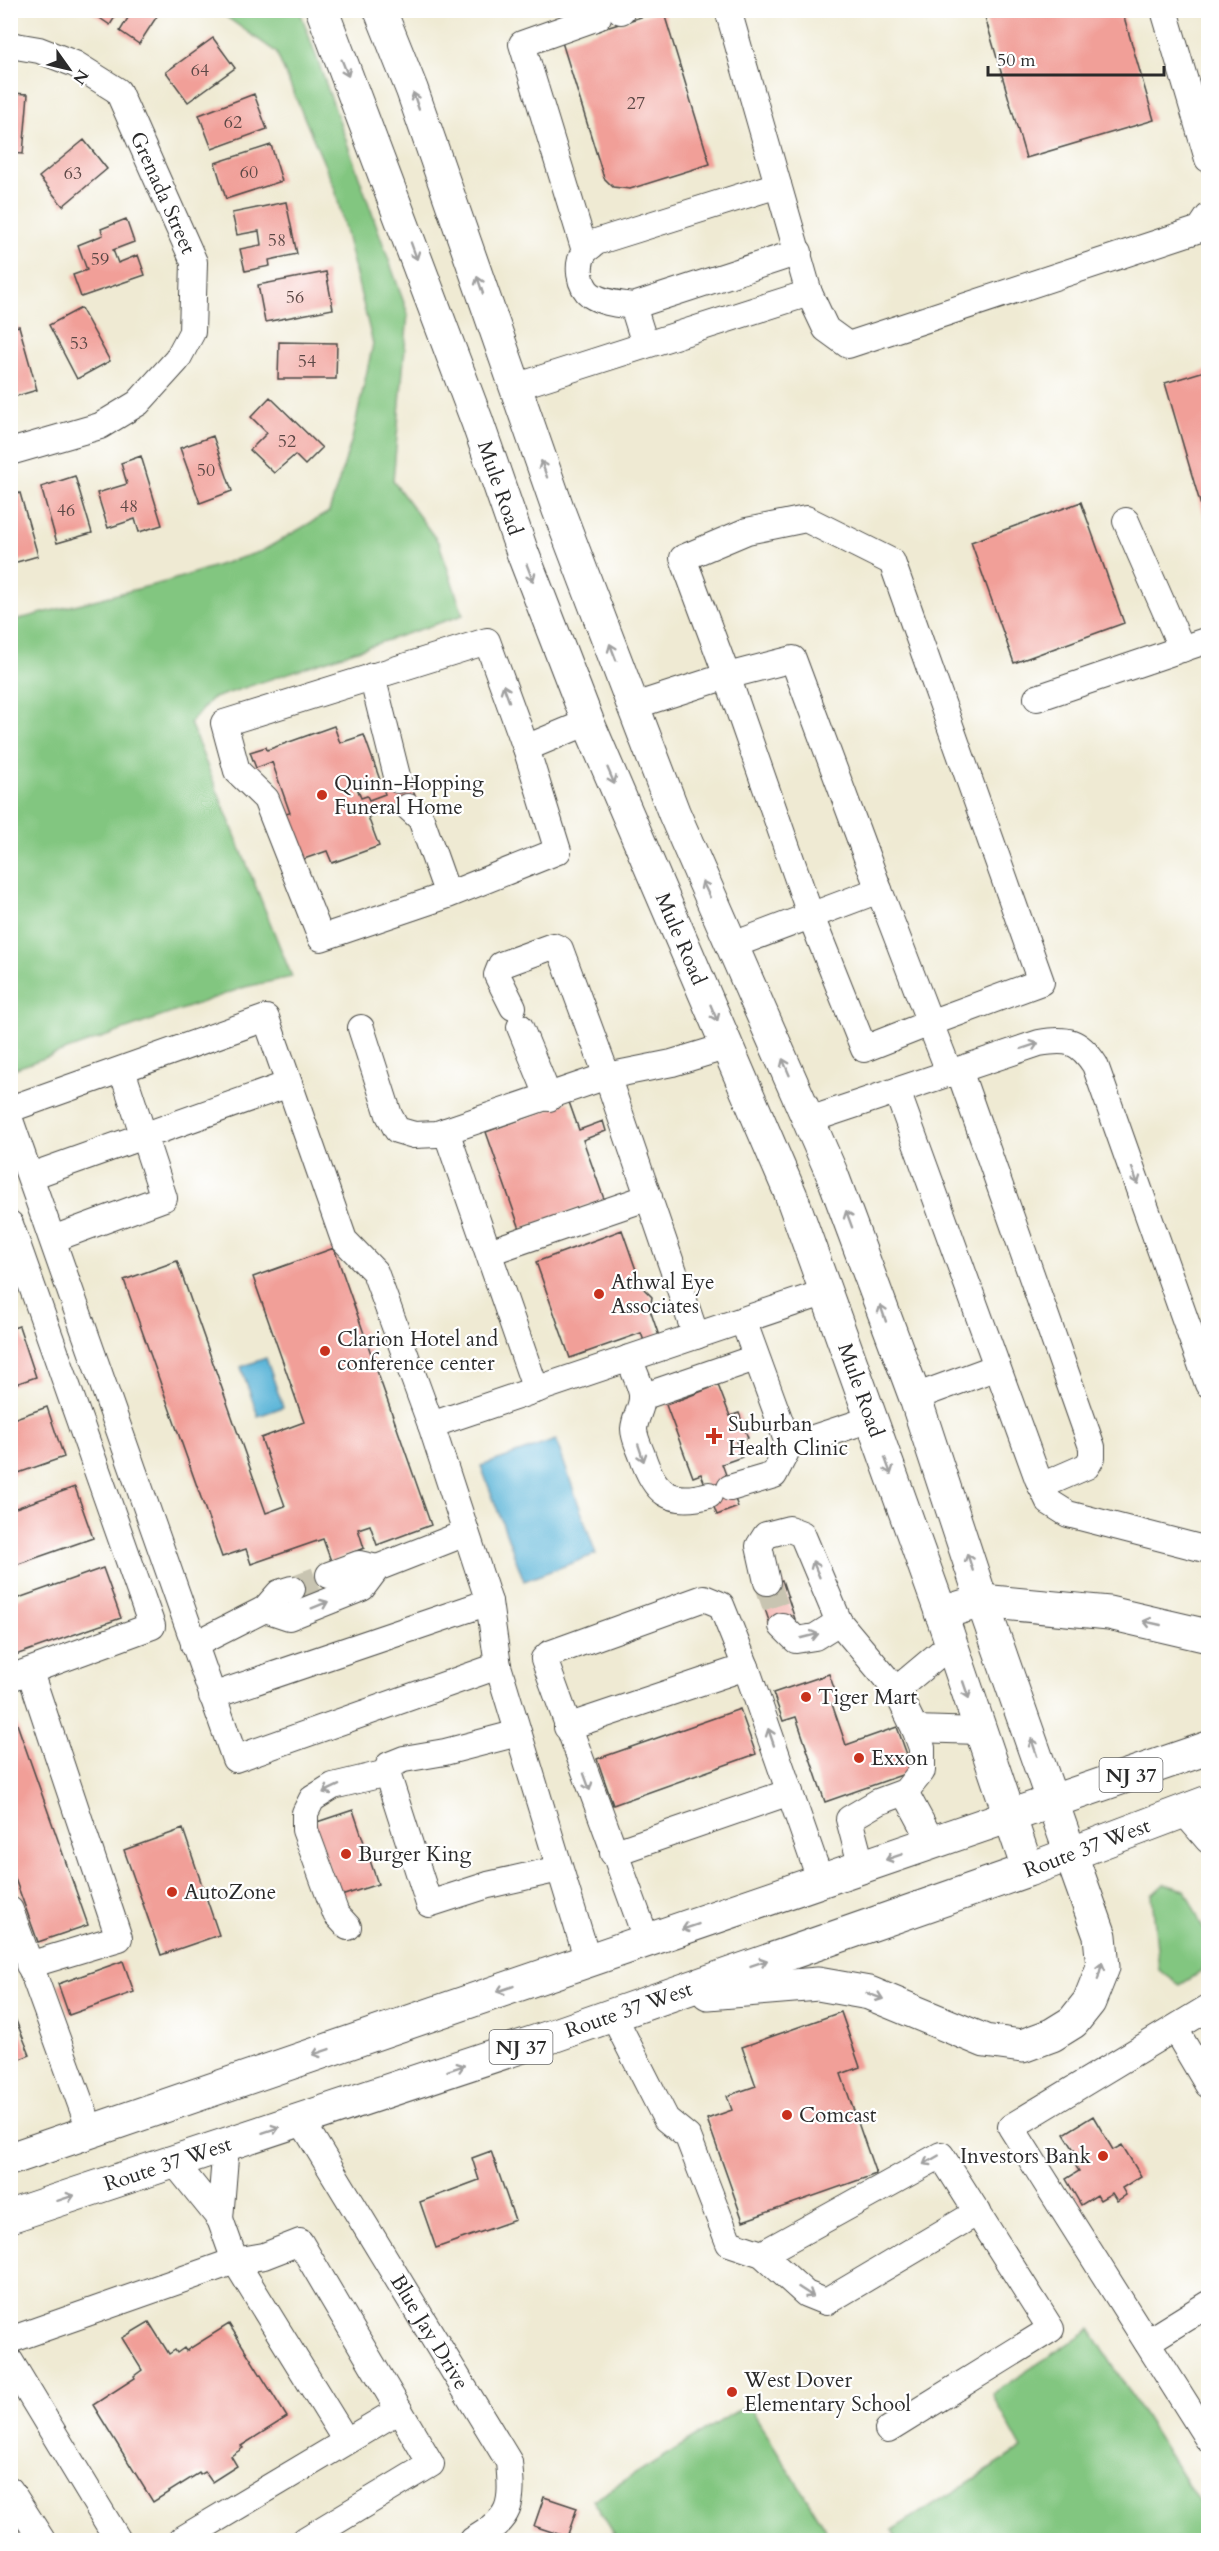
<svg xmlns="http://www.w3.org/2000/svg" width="1219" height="2551" font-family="Cardo,serif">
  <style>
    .green { fill: #82c680; stroke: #567856; stroke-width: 1.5 }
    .water { fill: #5bb5d8; stroke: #437082; stroke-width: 1.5 }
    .building { fill: #f19f98 }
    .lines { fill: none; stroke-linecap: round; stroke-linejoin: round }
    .minor-tunnel { stroke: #c8c4b1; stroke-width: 26; stroke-dasharray: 26 13; stroke-linecap: butt }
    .minor-casing { stroke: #484844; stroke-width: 28 }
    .major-casing { stroke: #484844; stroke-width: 34 }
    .highway-casing { stroke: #484844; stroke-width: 35 }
    .minor { stroke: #fff; stroke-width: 26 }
    .major { stroke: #fff; stroke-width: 32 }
    .highway { stroke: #fff; stroke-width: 33 }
    .oneway { stroke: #a0a0a0 }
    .poi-dot { fill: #c8321e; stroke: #fff; stroke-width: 2 }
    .labels { text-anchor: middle; stroke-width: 4.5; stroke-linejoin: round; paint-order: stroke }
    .number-label { font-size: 18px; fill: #5c4846 }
    .shield { fill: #fff; stroke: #6b6b6b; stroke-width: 1.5 }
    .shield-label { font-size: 20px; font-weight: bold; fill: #2b2b2b }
    .street-label { font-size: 21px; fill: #2b2b2b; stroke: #fff }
    .poi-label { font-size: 21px; fill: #2b2b2b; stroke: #fff; text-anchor: start }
  </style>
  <rect width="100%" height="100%" fill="#fff"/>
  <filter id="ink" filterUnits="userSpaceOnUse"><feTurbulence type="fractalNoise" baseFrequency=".0167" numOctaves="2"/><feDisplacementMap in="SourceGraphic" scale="12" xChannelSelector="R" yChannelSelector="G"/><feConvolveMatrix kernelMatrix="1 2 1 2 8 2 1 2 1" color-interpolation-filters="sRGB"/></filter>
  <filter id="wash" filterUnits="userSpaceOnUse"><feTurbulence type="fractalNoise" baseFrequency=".008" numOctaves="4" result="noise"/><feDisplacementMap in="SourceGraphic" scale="24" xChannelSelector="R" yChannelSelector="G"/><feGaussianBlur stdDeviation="1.35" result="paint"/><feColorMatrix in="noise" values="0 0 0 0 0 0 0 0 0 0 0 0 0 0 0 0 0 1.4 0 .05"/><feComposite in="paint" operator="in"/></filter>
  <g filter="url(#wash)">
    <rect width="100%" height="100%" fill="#efead3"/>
    <!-- green -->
    <path class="green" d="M 218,11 L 300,11 L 408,314 L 393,481 L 439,543 L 463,615 L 211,699 L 190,723 L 292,977 L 245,987 L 11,1070 L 11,621 L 169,581 L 262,551 L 329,512 L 352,439 L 373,344 L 335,189 L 276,52 Z
      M 1164,1884 L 1185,1890 L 1208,1939 L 1201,1972 L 1180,1985 L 1159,1970 L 1152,1895 Z
      M 1090,2329 L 1208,2517 L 1208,2540 L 899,2540 L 892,2530 L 1022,2449 L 992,2394 Z
      M 748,2404 L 832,2540 L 618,2540 L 593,2500 Z"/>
    <!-- water -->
    <path class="water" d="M 266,1358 L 283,1407 L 258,1416 L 241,1367 Z
      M 556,1440 L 596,1554 L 524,1581 L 481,1466 Z"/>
    <g id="blocks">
      <!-- building -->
      <path class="building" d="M 92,10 L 161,10 L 139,44 L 120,31 L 128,18 L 118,12 L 110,25 L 91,12 Z
        M 663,10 L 710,164 L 630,189 L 613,187 L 604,178 L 562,42 Z
        M 983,10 L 1122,10 L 1154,120 L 1026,158 Z
        M 213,38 L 235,68 L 188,102 L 166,72 Z
        M 10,93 L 28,94 L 23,154 L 10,153 Z
        M 254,94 L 267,129 L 212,149 L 199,115 Z
        M 84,140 L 107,169 L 63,206 L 39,177 Z
        M 271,145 L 282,181 L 226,199 L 215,163 Z
        M 286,202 L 297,254 L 269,260 L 270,266 L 245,271 L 240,249 L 261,245 L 259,231 L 237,235 L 232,213 Z
        M 126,219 L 134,242 L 113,250 L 118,263 L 138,255 L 145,275 L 81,297 L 73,275 L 87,270 L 78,245 L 103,235 L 101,229 Z
        M 326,272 L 333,309 L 265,322 L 258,285 Z
        M 81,308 L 110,361 L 77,379 L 49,325 Z
        M 19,326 L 37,390 L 10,398 L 10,328 Z
        M 279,342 L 337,343 L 336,379 L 278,379 Z
        M 1208,370 L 1208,530 L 1165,383 Z
        M 270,397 L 322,448 L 305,465 L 295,455 L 274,473 L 250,450 L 267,433 L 251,417 Z
        M 213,436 L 232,491 L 200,503 L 180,448 Z
        M 141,456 L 162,525 L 139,532 L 135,519 L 108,528 L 97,493 L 127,484 L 121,463 Z
        M 75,476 L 92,533 L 57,543 L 41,487 Z
        M 20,493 L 38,556 L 10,564 L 10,496 Z
        M 1081,502 L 1124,623 L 1014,663 L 971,542 Z
        M 334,726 L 340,743 L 364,735 L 380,780 L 357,788 L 361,798 L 367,796 L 369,800 L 385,794 L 382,786 L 408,777 L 418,804 L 391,813 L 388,805 L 374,810 L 375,814 L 368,817 L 379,846 L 332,863 L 327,851 L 301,860 L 285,814 L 290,813 L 272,762 L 256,768 L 250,752 L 266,747 L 267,750 Z
        M 569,1102 L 579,1130 L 603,1121 L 606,1131 L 583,1140 L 604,1199 L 520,1229 L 486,1132 Z
        M 622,1230 L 642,1287 L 652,1297 L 650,1310 L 659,1336 L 644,1341 L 641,1333 L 570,1358 L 536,1262 Z
        M 334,1248 L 431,1525 L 377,1545 L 370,1525 L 358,1529 L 364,1548 L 331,1561 L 323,1539 L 251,1564 L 246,1549 L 222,1557 L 124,1280 L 177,1261 L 266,1513 L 285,1506 L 261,1438 L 304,1422 L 253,1277 Z
        M 19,1326 L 36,1377 L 10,1386 L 10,1329 Z
        M 718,1385 L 730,1416 L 739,1413 L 748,1438 L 736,1442 L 742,1457 L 722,1464 L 738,1507 L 717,1515 L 701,1474 L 693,1477 L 666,1405 Z
        M 47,1407 L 64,1457 L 10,1476 L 10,1420 Z
        M 75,1487 L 93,1538 L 10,1567 L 10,1510 Z
        M 103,1568 L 121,1618 L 10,1657 L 10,1601 Z
        M 782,1580 L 795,1619 L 771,1627 L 758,1588 Z
        M 829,1674 L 839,1702 L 832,1704 L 846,1745 L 897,1727 L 913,1771 L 825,1802 L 796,1717 L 783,1721 L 773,1693 Z
        M 10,1704 L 88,1925 L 38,1942 L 10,1865 Z
        M 740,1709 L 756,1754 L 613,1805 L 597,1759 Z
        M 353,1810 L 378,1884 L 338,1897 L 314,1823 Z
        M 183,1829 L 219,1935 L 161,1955 L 124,1850 Z
        M 123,1961 L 134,1992 L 69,2015 L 58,1984 Z
        M 10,2006 L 30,2055 L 10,2063 Z
        M 841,2012 L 860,2067 L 841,2074 L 876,2174 L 743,2221 L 707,2119 L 732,2110 L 727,2096 L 756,2086 L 742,2047 Z
        M 1093,2116 L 1113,2150 L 1122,2145 L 1141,2176 L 1122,2188 L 1126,2195 L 1117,2201 L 1112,2193 L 1100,2200 L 1097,2195 L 1081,2205 L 1066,2179 L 1079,2171 L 1075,2165 L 1081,2161 L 1064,2134 Z
        M 491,2151 L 515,2220 L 436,2248 L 420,2202 L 479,2180 L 472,2158 Z
        M 149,2322 L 169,2354 L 175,2350 L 177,2353 L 184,2348 L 186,2351 L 229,2324 L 287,2417 L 241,2446 L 243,2448 L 231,2456 L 237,2466 L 212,2482 L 205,2472 L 200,2475 L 199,2473 L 153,2502 L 93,2405 L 135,2378 L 134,2376 L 142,2370 L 122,2338 Z
        M 544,2497 L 577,2508 L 567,2537 L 534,2526 Z"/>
    </g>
  </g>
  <g filter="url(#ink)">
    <use href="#blocks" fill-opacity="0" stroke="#484844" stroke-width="1.5"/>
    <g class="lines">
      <!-- minor-tunnel -->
      <path class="minor-tunnel" d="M 767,1582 L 782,1626
        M 292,1589 L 329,1575"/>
      <!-- minor casing -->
      <g class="minor-casing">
        <g id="minor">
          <path d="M 1164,10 L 1208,159"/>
          <path d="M 621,11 L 622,10"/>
          <path id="s1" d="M 10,45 L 39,50 L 75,64 L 118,91 L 194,262 L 192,332 L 177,360 L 138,403 L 100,426 L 10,452"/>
          <path d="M 585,251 L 522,44 L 598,17"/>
          <path d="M 809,293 L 826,329 L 848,345 L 1200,229 L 1208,217"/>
          <path d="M 633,306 L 799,252"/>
          <path d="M 645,344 L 633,306 C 619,304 603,303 591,295 C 579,286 576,264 585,251 C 588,248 593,245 596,242 L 778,185"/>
          <path d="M 515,387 L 809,293 L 728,10"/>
          <path d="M 1126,521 L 1182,649"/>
          <path d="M 372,676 L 398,780"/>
          <path d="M 1037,698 L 1208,640"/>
          <path d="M 634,706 L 727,676 L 793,659 L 879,890"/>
          <path d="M 526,748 L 588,722"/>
          <path d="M 408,807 L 421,819 L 448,895 L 558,851 L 526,748 L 487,641 L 224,723 L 237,771 L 266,799 L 321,938 L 448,895"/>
          <path d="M 733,945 L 879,890 L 930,1023 L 1041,982 L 892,562 L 806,519 L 747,531 L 683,558 L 727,676 L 810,914 L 864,1049 L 930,1023 L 950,1074"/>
          <path d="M 513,1007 L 497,975 L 501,965 L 553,946 L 560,949 L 607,1076 L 696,1336"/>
          <path d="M 520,1027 L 549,1098"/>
          <path d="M 361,1028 L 389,1115 L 397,1130 L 414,1135 L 437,1134 L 607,1076 L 672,1063 L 728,1046"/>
          <path d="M 959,1070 L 1092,1447 L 1092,1457 L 1087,1466 L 1041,1486"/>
          <path d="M 897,1091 L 1038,1479 L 1049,1502 L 1068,1514 L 1208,1550"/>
          <path d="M 10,1109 L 266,1018 L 344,1240 L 375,1272 L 431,1425"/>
          <path d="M 10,1120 L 235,1759 L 498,1666"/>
          <path d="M 809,1120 L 1039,1043 C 1067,1038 1079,1040 1095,1065 L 1208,1384"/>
          <path d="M 446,1131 L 536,1390"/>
          <path d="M 31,1176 L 289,1084"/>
          <path d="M 10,1224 L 152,1626 L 10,1678"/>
          <path d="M 53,1239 L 164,1198 L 122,1070"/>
          <path d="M 489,1252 L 649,1197"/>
          <path d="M 743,1320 L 789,1446"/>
          <path d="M 629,1358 C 632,1368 643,1389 642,1398 C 642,1408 635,1417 634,1429 C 634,1437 639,1447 642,1455 C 654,1492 669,1506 709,1495"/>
          <path d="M 642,1397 L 755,1358"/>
          <path d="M 915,1397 L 997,1367"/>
          <path d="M 730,1488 L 774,1475 L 789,1446 L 871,1419"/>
          <path d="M 329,1575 L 359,1564 L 377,1568"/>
          <path d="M 767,1582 L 759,1546 L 766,1535 L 789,1529 L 802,1534 L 839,1622 L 896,1690 L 915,1729 L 922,1748 L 922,1771 L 905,1792 L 878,1802 L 849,1819 L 862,1868"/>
          <path d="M 265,1609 L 289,1617 L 362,1588 L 377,1568 L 466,1533"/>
          <path d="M 782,1626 L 796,1640 L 815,1637 L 839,1622"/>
          <path d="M 194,1645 L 265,1609 L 279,1593 L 292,1589"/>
          <path d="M 896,1690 L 951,1644"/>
          <path d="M 212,1696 L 489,1602"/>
          <path d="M 567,1727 L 746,1667"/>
          <path d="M 915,1729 L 980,1731"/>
          <path d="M 518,1733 L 445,1752 L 404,1759 L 389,1765 L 387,1773 L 429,1904 L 488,1885 L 559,1869"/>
          <path d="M 905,1792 L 933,1844"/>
          <path d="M 1184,1812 L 1208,1840"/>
          <path d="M 613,1853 L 790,1792"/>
          <path d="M 10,1910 L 91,2132"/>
          <path d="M 348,1927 L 336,1914 L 305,1830 L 305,1813 L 312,1799 L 333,1786 L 387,1773"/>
          <path d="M 647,1941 L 544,1659 L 549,1654 L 704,1598 L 721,1605 L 746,1667 L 821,1882"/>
          <path d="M 588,1961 L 498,1666 L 489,1602 L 431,1425 L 826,1292"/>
          <path d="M 29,1965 L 119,1938 L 30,1672"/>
          <path d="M 1208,2008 L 1011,2127 L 1208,2439"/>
          <path d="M 613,2015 L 666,2119 L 688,2137 L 729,2243 L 762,2254 L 806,2294 L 826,2302 L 978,2212"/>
          <path d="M 1175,2029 L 1208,2085"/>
          <path id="s2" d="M 301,2120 L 509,2462 C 513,2505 512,2518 473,2540"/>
          <path d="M 174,2162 L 220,2219 L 226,2145"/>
          <path d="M 220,2219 L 235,2261 L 346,2441"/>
          <path d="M 762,2254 L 941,2155 L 1051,2329 L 888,2430"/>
          <path d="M 10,2340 L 235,2261 L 264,2256 L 300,2242 L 431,2464 L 305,2540"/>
          <path d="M 1147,2342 L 1208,2304"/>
          <path d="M 10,2361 L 118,2540"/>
          <path d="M 10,2490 L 42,2540"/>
          <path d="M 181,2540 L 399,2410"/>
        </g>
      </g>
      <!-- major casing -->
      <g class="major-casing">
        <g id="major">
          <path id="s3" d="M 322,10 L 477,421 L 523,554 L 588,722 L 791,1195 L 941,1613 L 1028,1870"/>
          <path d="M 380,10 L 412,90 L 558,509 L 674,813 L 832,1174 L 915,1397 L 982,1601 L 1071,1855"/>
        </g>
      </g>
      <!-- highway casing -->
      <g class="highway-casing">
        <g id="highway">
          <path d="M 941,1613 L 982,1601 L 1109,1613 L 1208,1636"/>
          <path d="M 708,1993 L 818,1984 L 869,1993 L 985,2041 L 1022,2046 L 1052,2035 L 1073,2022 L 1089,2002 L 1103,1967 L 1100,1936 L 1071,1855"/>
          <path d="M 10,2159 L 1208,1748"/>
          <path id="s4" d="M 10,2216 L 547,2038 L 1028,1870 L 1208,1802"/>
        </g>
      </g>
      <!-- minor -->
      <use href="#minor" class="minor"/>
      <!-- major -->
      <use href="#major" class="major"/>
      <!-- highway -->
      <use href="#highway" class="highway"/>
    </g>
    <!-- one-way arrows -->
    <defs><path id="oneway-shaft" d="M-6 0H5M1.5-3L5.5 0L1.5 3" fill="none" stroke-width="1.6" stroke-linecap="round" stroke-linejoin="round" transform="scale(1.5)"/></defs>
    <g class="oneway">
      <use href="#oneway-shaft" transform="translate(345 68) rotate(68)"/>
      <use href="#oneway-shaft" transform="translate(416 101) rotate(-109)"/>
      <use href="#oneway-shaft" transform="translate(414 251) rotate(70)"/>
      <use href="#oneway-shaft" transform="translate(480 285) rotate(-109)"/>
      <use href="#oneway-shaft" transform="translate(544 469) rotate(-110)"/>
      <use href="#oneway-shaft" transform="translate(530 573) rotate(69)"/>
      <use href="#oneway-shaft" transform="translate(613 652) rotate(-111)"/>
      <use href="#oneway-shaft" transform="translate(506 693) rotate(-110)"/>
      <use href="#oneway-shaft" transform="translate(611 776) rotate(67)"/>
      <use href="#oneway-shaft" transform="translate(706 889) rotate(-115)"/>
      <use href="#oneway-shaft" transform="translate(714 1013) rotate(67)"/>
      <use href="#oneway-shaft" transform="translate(1030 1046) rotate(-18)"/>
      <use href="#oneway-shaft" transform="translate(786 1067) rotate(-113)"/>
      <use href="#oneway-shaft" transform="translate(1135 1176) rotate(70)"/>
      <use href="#oneway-shaft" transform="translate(849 1219) rotate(-110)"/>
      <use href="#oneway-shaft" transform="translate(883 1313) rotate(-109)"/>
      <use href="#oneway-shaft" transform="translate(641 1453) rotate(72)"/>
      <use href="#oneway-shaft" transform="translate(888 1466) rotate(70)"/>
      <use href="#oneway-shaft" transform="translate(970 1562) rotate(-108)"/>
      <use href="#oneway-shaft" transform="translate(816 1569) rotate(-113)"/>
      <use href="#oneway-shaft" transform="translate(320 1605) rotate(-22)"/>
      <use href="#oneway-shaft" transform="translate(1152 1623) rotate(-167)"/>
      <use href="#oneway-shaft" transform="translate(810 1636) rotate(-14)"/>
      <use href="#oneway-shaft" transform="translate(966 1690) rotate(71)"/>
      <use href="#oneway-shaft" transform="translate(771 1737) rotate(-109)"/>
      <use href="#oneway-shaft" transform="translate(1034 1747) rotate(-109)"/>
      <use href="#oneway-shaft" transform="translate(587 1782) rotate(70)"/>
      <use href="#oneway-shaft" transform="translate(331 1789) rotate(155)"/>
      <use href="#oneway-shaft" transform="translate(894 1857) rotate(161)"/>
      <use href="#oneway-shaft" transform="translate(690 1927) rotate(161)"/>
      <use href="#oneway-shaft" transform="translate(759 1963) rotate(-19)"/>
      <use href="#oneway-shaft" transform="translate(1100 1971) rotate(-76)"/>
      <use href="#oneway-shaft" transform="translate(505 1989) rotate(161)"/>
      <use href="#oneway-shaft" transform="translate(875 1996) rotate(20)"/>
      <use href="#oneway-shaft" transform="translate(321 2052) rotate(161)"/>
      <use href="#oneway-shaft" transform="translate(456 2068) rotate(-18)"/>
      <use href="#oneway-shaft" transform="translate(271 2130) rotate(-18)"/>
      <use href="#oneway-shaft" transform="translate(931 2160) rotate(150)"/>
      <use href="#oneway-shaft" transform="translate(66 2198) rotate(-18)"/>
      <use href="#oneway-shaft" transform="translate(806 2292) rotate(33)"/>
    </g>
  </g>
  <!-- markers -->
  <g class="poi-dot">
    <circle cx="322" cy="795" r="6"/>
    <circle cx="599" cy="1294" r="6"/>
    <circle cx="325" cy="1351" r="6"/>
    <path d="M711 1427h6v6h6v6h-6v6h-6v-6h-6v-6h6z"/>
    <circle cx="806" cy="1697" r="6"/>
    <circle cx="859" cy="1758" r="6"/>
    <circle cx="346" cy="1854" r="6"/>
    <circle cx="172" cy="1892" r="6"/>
    <circle cx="787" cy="2115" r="6"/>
    <circle cx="1103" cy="2156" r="6"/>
    <circle cx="732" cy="2392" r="6"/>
  </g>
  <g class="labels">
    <!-- number labels -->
    <g class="number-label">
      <text x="200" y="76">64</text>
      <text x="636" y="109">27</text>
      <text x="233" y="128">62</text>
      <text x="249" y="178">60</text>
      <text x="73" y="179">63</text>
      <text x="277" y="246">58</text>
      <text x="100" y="265">59</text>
      <text x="295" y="303">56</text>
      <text x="79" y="349">53</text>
      <text x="307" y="367">54</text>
      <text x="287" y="447">52</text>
      <text x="206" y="476">50</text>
      <text x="129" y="512">48</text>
      <text x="66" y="516">46</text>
    </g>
    <!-- shield labels -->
    <g class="shield">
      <rect x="1099.5" y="1758" width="63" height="34" rx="4.5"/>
      <rect x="489.5" y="2030" width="63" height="34" rx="4.5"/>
    </g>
    <g class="shield-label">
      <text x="1131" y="1782">NJ 37</text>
      <text x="521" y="2054">NJ 37</text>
    </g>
    <!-- street labels -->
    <g class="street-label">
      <text dy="7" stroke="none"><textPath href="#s1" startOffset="230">Grenada Street</textPath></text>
      <text dy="7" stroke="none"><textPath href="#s3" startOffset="510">Mule Road</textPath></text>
      <text dy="7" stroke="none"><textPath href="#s3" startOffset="996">Mule Road</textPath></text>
      <text dy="7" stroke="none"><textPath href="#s3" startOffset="1482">Mule Road</textPath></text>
      <text dy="7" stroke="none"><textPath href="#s4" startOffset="1138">Route 37 West</textPath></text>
      <text dy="7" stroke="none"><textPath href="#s4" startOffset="652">Route 37 West</textPath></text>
      <text dy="7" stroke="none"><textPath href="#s4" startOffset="166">Route 37 West</textPath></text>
      <text dy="7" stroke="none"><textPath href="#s2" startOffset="248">Blue Jay Drive</textPath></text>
    </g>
    <!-- poi labels -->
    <g class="poi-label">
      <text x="334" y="790">Quinn-Hopping<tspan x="334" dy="24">Funeral Home</tspan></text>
      <text x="611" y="1289">Athwal Eye<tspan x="611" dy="24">Associates</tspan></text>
      <text x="337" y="1346">Clarion Hotel and<tspan x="337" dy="24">conference center</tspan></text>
      <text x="728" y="1431">Suburban<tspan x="728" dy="24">Health Clinic</tspan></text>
      <text x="818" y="1704">Tiger Mart</text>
      <text x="871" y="1765">Exxon</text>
      <text x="358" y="1861">Burger King</text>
      <text x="184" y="1899">AutoZone</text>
      <text x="799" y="2122">Comcast</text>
      <text x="1091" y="2163" text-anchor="end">Investors Bank</text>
      <text x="744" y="2387">West Dover<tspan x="744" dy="24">Elementary School</tspan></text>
    </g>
  </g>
  <!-- margin -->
  <rect width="1219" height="2551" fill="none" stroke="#fff" stroke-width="36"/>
  <!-- north arrow -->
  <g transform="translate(69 69) rotate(124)" stroke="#ffffff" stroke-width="4.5" paint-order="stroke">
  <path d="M0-4.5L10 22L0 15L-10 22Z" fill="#2b2b2b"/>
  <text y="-9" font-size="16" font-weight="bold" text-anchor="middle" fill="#2b2b2b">N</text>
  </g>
  <!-- scale -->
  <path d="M988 66v9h176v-9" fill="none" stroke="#2b2b2b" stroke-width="3"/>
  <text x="997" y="66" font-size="18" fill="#2b2b2b" stroke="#ffffff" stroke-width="4.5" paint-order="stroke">50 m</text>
</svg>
